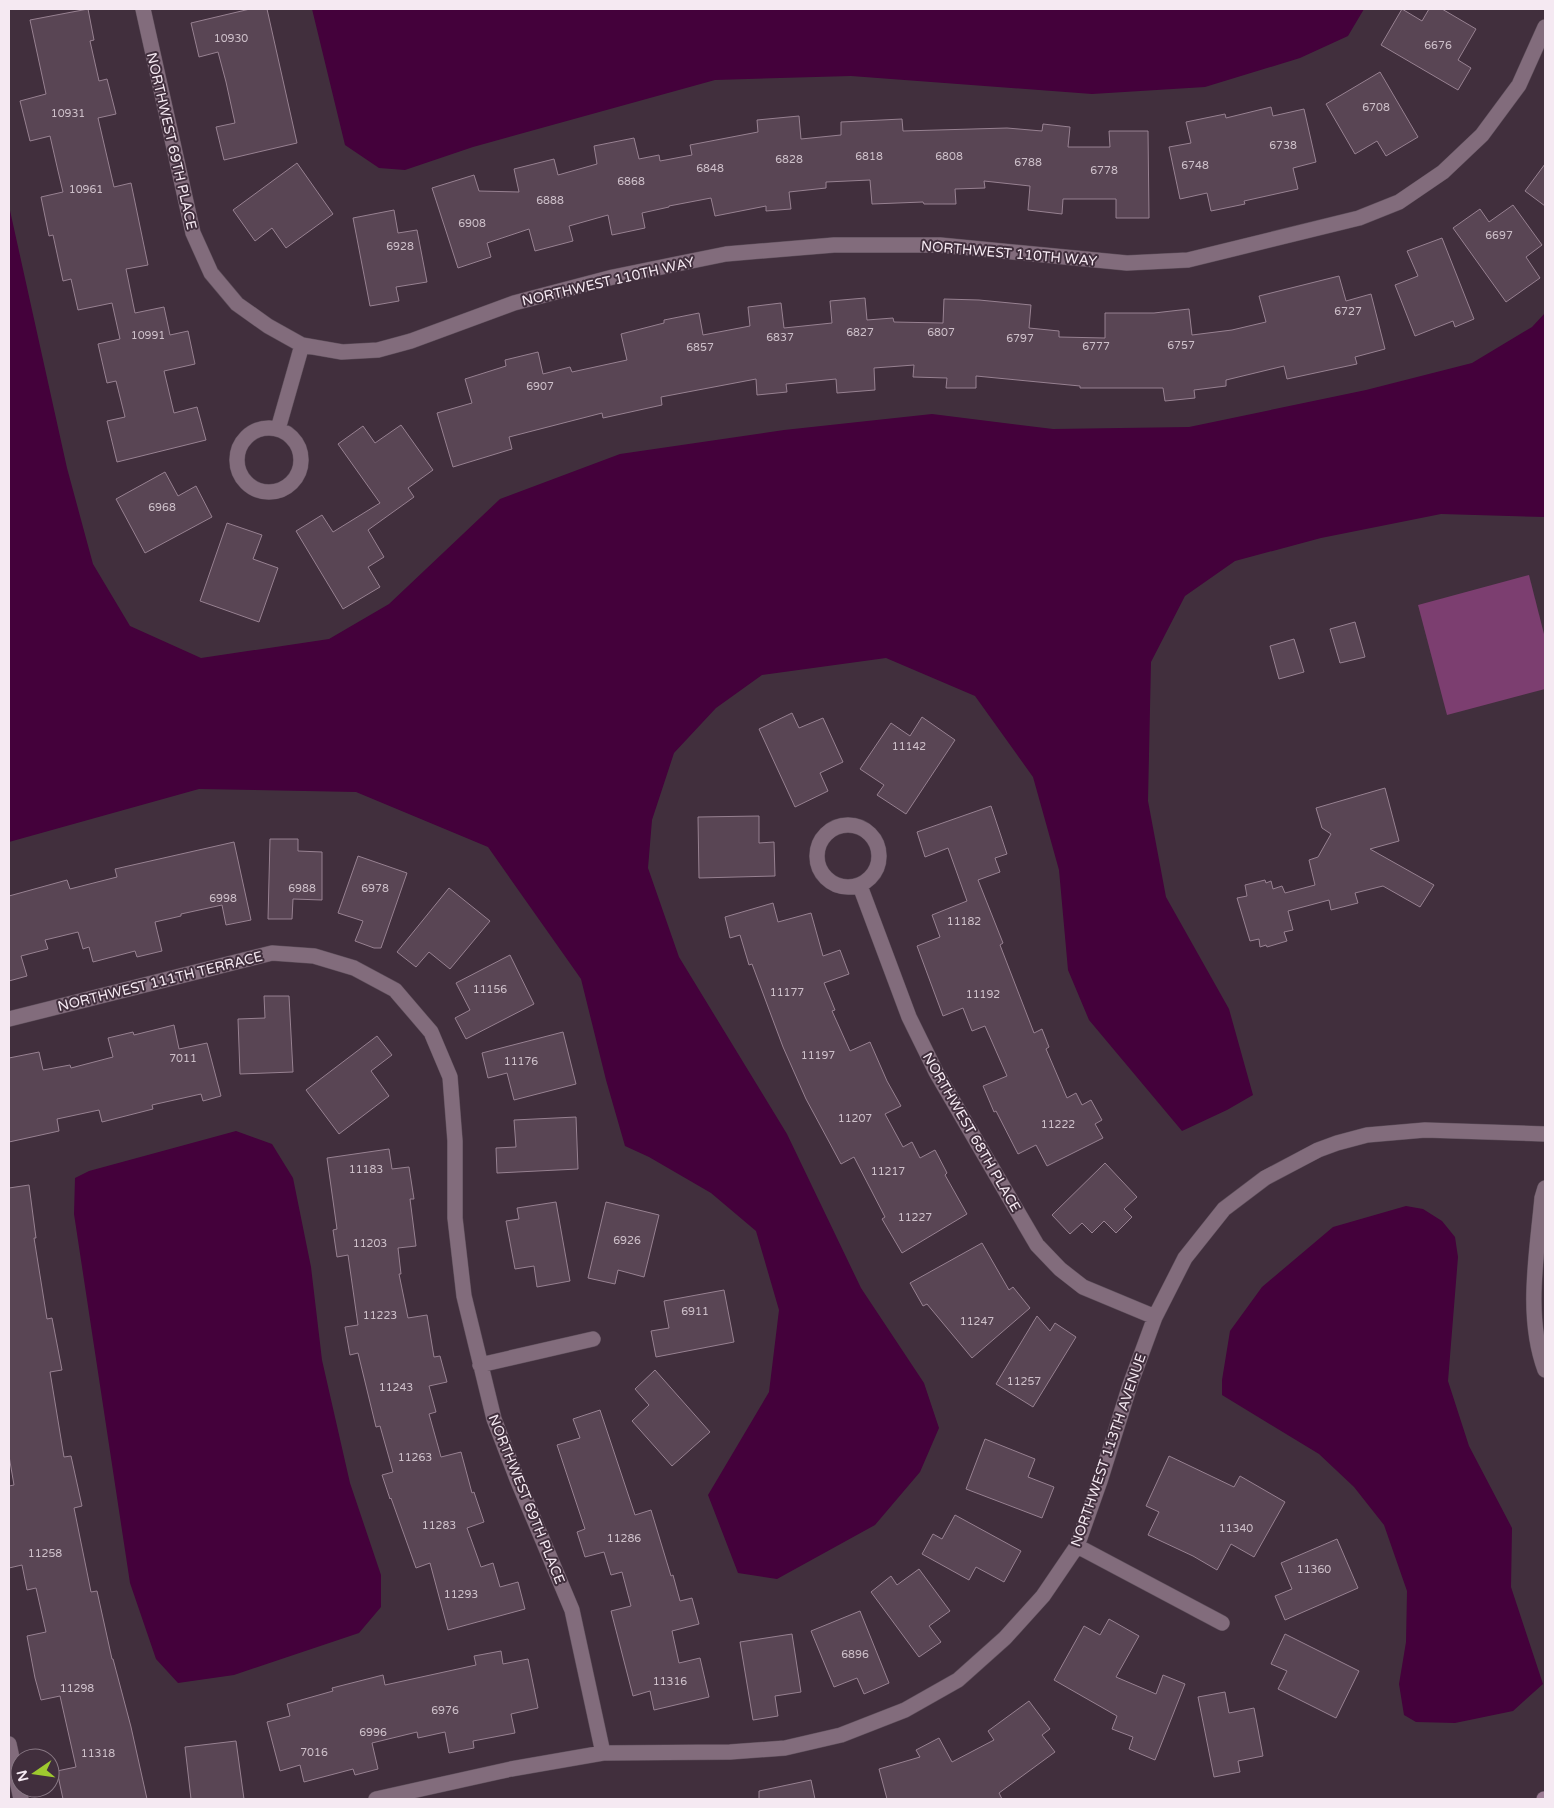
<svg xmlns="http://www.w3.org/2000/svg" width="1554" height="1808" font-family="'Varela Round',sans-serif">
  <style>
    .green { fill: #7c3e70 }
    .water { fill: #44013b }
    .building { fill: #594554; stroke: #978191 }
    .lines { fill: none; stroke-linecap: round; stroke-linejoin: round }
    .street-casing { stroke: #5d4e5a; stroke-width: 16 }
    .secondary-casing { stroke: #5d4e5a; stroke-width: 16 }
    .street { stroke: #826c7c; stroke-width: 15 }
    .secondary { stroke: #9a7992; stroke-width: 15 }
    .labels { text-anchor: middle; stroke-width: 4; stroke-linejoin: round; paint-order: stroke }
    .number-label { font-size: 11px; fill: #cec0ca }
    .street-label { font-size: 14px; fill: #f5e9f2; stroke: #412f3d }
  </style>
  <rect width="100%" height="100%" fill="#412f3d"/>
  <!-- green -->
  <path class="green" d="M 1529,575 L 1545,638 L 1545,689 L 1447,715 L 1418,605 Z"/>
  <!-- water -->
  <path class="water" d="M 312,9 L 1364,9 L 1348,36 L 1300,58 L 1205,87 L 1092,94 L 851,76 L 715,80 L 473,147 L 405,170 L 379,168 L 345,145 Z
    M 9,206 L 67,468 L 93,564 L 130,626 L 201,658 L 329,639 L 389,604 L 500,499 L 620,454 L 784,430 L 932,414 L 1053,429 L 1189,427 L 1366,390 L 1472,363 L 1532,327 L 1545,313 L 1545,517 L 1441,514 L 1321,538 L 1235,561 L 1185,596 L 1151,662 L 1148,801 L 1166,897 L 1229,1009 L 1253,1095 L 1227,1110 L 1182,1131 L 1089,1020 L 1068,970 L 1059,870 L 1033,777 L 975,696 L 886,658 L 762,675 L 716,708 L 674,753 L 652,820 L 648,868 L 679,957 L 787,1134 L 861,1288 L 924,1383 L 939,1428 L 920,1472 L 875,1525 L 777,1579 L 738,1573 L 708,1495 L 769,1392 L 779,1310 L 756,1231 L 711,1193 L 649,1157 L 625,1146 L 606,1080 L 581,979 L 488,847 L 356,792 L 199,789 L 9,842 Z
    M 236,1131 L 272,1144 L 293,1178 L 311,1267 L 322,1360 L 350,1483 L 381,1575 L 381,1607 L 359,1633 L 234,1675 L 178,1683 L 156,1659 L 130,1583 L 74,1214 L 75,1178 L 89,1171 Z
    M 1406,1206 L 1423,1209 L 1442,1221 L 1455,1237 L 1458,1257 L 1448,1381 L 1469,1446 L 1512,1528 L 1511,1587 L 1543,1684 L 1513,1711 L 1455,1723 L 1416,1722 L 1404,1715 L 1399,1684 L 1406,1642 L 1407,1591 L 1384,1525 L 1354,1487 L 1319,1454 L 1222,1395 L 1222,1380 L 1230,1331 L 1262,1287 L 1333,1227 Z"/>
  <!-- building -->
  <path class="building" d="M 88,9 L 94,40 L 90,41 L 99,81 L 107,79 L 116,114 L 98,118 L 114,187 L 131,183 L 148,265 L 126,269 L 135,313 L 164,307 L 170,335 L 188,331 L 195,364 L 164,371 L 174,413 L 197,407 L 206,440 L 117,462 L 107,421 L 125,417 L 116,381 L 107,383 L 98,344 L 120,339 L 112,303 L 78,310 L 71,279 L 63,281 L 53,235 L 49,236 L 41,197 L 63,192 L 58,171 L 50,136 L 30,141 L 20,101 L 46,94 L 30,20 Z
    M 250,9 L 267,9 L 297,143 L 224,160 L 216,127 L 235,123 L 226,82 L 218,52 L 199,57 L 191,23 Z
    M 1402,9 L 1422,21 L 1429,9 L 1442,9 L 1476,29 L 1458,60 L 1471,68 L 1458,90 L 1381,45 Z
    M 1380,72 L 1418,137 L 1386,156 L 1377,141 L 1355,154 L 1326,104 Z
    M 1271,107 L 1273,116 L 1304,109 L 1316,162 L 1293,168 L 1298,189 L 1244,201 L 1245,204 L 1211,211 L 1207,193 L 1180,199 L 1169,147 L 1191,143 L 1186,122 L 1225,114 L 1226,118 Z
    M 799,116 L 801,139 L 841,135 L 841,122 L 902,119 L 903,131 L 1007,128 L 1042,131 L 1043,124 L 1070,127 L 1068,147 L 1110,147 L 1109,131 L 1148,131 L 1149,218 L 1116,218 L 1116,199 L 1063,199 L 1062,214 L 1028,210 L 1030,186 L 984,181 L 985,188 L 955,189 L 956,204 L 924,204 L 923,202 L 872,204 L 870,180 L 826,182 L 826,188 L 789,192 L 791,209 L 766,211 L 766,206 L 715,216 L 711,198 L 669,206 L 669,207 L 642,213 L 645,228 L 612,235 L 608,215 L 569,226 L 573,241 L 535,251 L 529,229 L 487,243 L 491,257 L 458,268 L 432,188 L 474,175 L 479,191 L 519,192 L 514,169 L 554,159 L 558,175 L 597,164 L 594,146 L 634,138 L 639,159 L 659,155 L 660,161 L 692,155 L 690,145 L 758,132 L 757,120 Z
    M 297,163 L 333,214 L 286,248 L 272,228 L 255,241 L 233,210 Z
    M 1545,164 L 1545,206 L 1525,191 Z
    M 1513,205 L 1542,245 L 1526,257 L 1540,278 L 1506,302 L 1453,228 L 1480,209 L 1489,222 Z
    M 394,210 L 398,233 L 417,230 L 427,282 L 396,287 L 399,301 L 370,306 L 353,218 Z
    M 1442,238 L 1474,319 L 1455,327 L 1453,321 L 1415,336 L 1395,285 L 1418,276 L 1407,251 Z
    M 1339,276 L 1346,301 L 1371,294 L 1385,349 L 1355,357 L 1357,364 L 1287,379 L 1284,366 L 1226,380 L 1226,386 L 1194,390 L 1195,398 L 1165,401 L 1163,388 L 1080,388 L 1080,386 L 976,376 L 976,388 L 946,388 L 947,378 L 913,377 L 914,365 L 874,368 L 875,390 L 837,393 L 836,379 L 786,384 L 787,392 L 757,395 L 756,379 L 661,397 L 662,405 L 603,418 L 602,413 L 509,437 L 512,449 L 453,467 L 437,413 L 472,403 L 465,379 L 506,366 L 505,360 L 538,352 L 543,374 L 570,367 L 572,372 L 627,360 L 621,334 L 664,323 L 664,320 L 699,313 L 703,335 L 750,326 L 748,307 L 781,303 L 784,328 L 832,323 L 830,301 L 865,298 L 867,320 L 893,318 L 894,322 L 943,323 L 944,299 L 979,300 L 1031,305 L 1029,328 L 1059,331 L 1059,337 L 1105,338 L 1105,313 L 1154,313 L 1189,309 L 1192,335 L 1232,330 L 1266,322 L 1259,296 Z
    M 401,425 L 433,470 L 408,488 L 414,497 L 368,530 L 384,557 L 368,567 L 380,587 L 343,609 L 296,531 L 322,515 L 333,532 L 380,503 L 338,444 L 363,426 L 375,443 Z
    M 165,472 L 178,496 L 196,486 L 212,517 L 145,553 L 116,499 Z
    M 227,523 L 262,535 L 253,559 L 278,568 L 259,622 L 200,601 Z
    M 1355,622 L 1365,657 L 1340,663 L 1330,629 Z
    M 1294,639 L 1304,672 L 1279,679 L 1270,646 Z
    M 792,713 L 799,728 L 823,718 L 843,762 L 820,773 L 828,791 L 795,807 L 759,729 Z
    M 922,717 L 955,740 L 906,814 L 877,795 L 884,785 L 860,769 L 891,723 L 910,736 Z
    M 1385,788 L 1399,841 L 1370,849 L 1434,885 L 1420,907 L 1383,886 L 1355,893 L 1358,903 L 1331,910 L 1329,900 L 1288,911 L 1293,930 L 1284,932 L 1287,941 L 1267,947 L 1266,945 L 1260,947 L 1259,939 L 1250,941 L 1237,898 L 1247,896 L 1245,885 L 1265,880 L 1266,883 L 1271,881 L 1273,889 L 1282,886 L 1285,893 L 1315,885 L 1309,860 L 1318,857 L 1331,834 L 1322,828 L 1316,808 Z
    M 991,806 L 1007,854 L 995,858 L 1000,872 L 978,880 L 1003,943 L 1000,945 L 1034,1033 L 1042,1029 L 1049,1047 L 1046,1049 L 1067,1098 L 1076,1093 L 1082,1105 L 1091,1100 L 1102,1120 L 1095,1124 L 1103,1138 L 1047,1166 L 1036,1145 L 1018,1154 L 996,1111 L 994,1112 L 983,1086 L 1007,1076 L 985,1026 L 972,1031 L 963,1008 L 943,1016 L 917,946 L 940,937 L 932,915 L 967,901 L 948,848 L 925,857 L 917,832 Z
    M 759,816 L 759,843 L 774,842 L 775,876 L 699,878 L 698,817 Z
    M 270,839 L 298,839 L 298,851 L 322,852 L 322,900 L 293,899 L 292,919 L 268,919 Z
    M 234,842 L 251,920 L 226,925 L 222,905 L 181,914 L 181,916 L 155,922 L 162,951 L 137,957 L 135,951 L 93,962 L 89,947 L 83,949 L 78,932 L 45,940 L 48,949 L 21,956 L 27,976 L 9,981 L 9,896 L 67,880 L 70,889 L 117,877 L 115,869 Z
    M 358,856 L 407,873 L 381,948 L 374,948 L 355,941 L 363,921 L 338,913 Z
    M 449,888 L 490,921 L 450,969 L 429,952 L 416,967 L 397,952 Z
    M 773,903 L 778,922 L 811,913 L 823,956 L 840,950 L 849,974 L 824,983 L 835,1010 L 832,1011 L 850,1051 L 870,1042 L 887,1081 L 901,1106 L 885,1114 L 903,1147 L 912,1142 L 920,1158 L 935,1150 L 947,1173 L 945,1175 L 967,1214 L 902,1253 L 882,1219 L 885,1217 L 854,1157 L 841,1164 L 806,1099 L 783,1047 L 752,964 L 749,965 L 740,935 L 730,938 L 725,917 Z
    M 510,955 L 534,1004 L 466,1039 L 455,1018 L 470,1010 L 456,983 Z
    M 264,996 L 289,996 L 293,1072 L 240,1074 L 238,1019 L 265,1018 Z
    M 174,1025 L 179,1049 L 207,1043 L 221,1096 L 203,1101 L 201,1094 L 152,1105 L 153,1109 L 102,1122 L 99,1110 L 57,1119 L 59,1131 L 9,1142 L 9,1058 L 39,1052 L 43,1070 L 70,1065 L 71,1068 L 113,1057 L 108,1038 L 133,1032 L 134,1035 Z
    M 563,1032 L 576,1084 L 514,1100 L 507,1073 L 488,1078 L 482,1053 Z
    M 377,1036 L 392,1055 L 371,1071 L 389,1096 L 339,1134 L 306,1090 Z
    M 576,1117 L 578,1169 L 497,1173 L 496,1148 L 516,1147 L 514,1120 Z
    M 389,1149 L 392,1169 L 409,1167 L 414,1199 L 410,1199 L 416,1246 L 398,1248 L 401,1274 L 399,1274 L 408,1318 L 427,1315 L 434,1357 L 440,1356 L 447,1382 L 429,1386 L 436,1412 L 429,1414 L 441,1457 L 461,1452 L 472,1493 L 474,1492 L 484,1522 L 467,1528 L 481,1567 L 493,1563 L 500,1587 L 518,1582 L 525,1609 L 448,1630 L 430,1563 L 416,1568 L 391,1498 L 390,1499 L 382,1475 L 393,1472 L 380,1426 L 376,1427 L 358,1353 L 350,1355 L 345,1327 L 358,1325 L 348,1255 L 337,1257 L 333,1230 L 337,1229 L 327,1158 Z
    M 1105,1163 L 1137,1197 L 1124,1209 L 1132,1217 L 1116,1233 L 1104,1221 L 1092,1233 L 1082,1223 L 1070,1234 L 1052,1215 Z
    M 29,1185 L 36,1238 L 34,1238 L 47,1319 L 52,1318 L 62,1370 L 50,1372 L 64,1457 L 71,1456 L 82,1506 L 74,1508 L 91,1592 L 97,1591 L 112,1659 L 113,1659 L 131,1727 L 147,1799 L 63,1799 L 57,1771 L 76,1767 L 60,1696 L 41,1700 L 35,1678 L 27,1636 L 46,1632 L 36,1588 L 27,1590 L 22,1565 L 9,1568 L 9,1486 L 14,1485 L 9,1456 L 9,1188 Z
    M 556,1202 L 570,1281 L 537,1287 L 534,1266 L 515,1269 L 506,1221 L 519,1219 L 517,1208 Z
    M 606,1202 L 659,1215 L 644,1277 L 618,1270 L 615,1284 L 588,1278 Z
    M 982,1243 L 1009,1290 L 1013,1287 L 1030,1308 L 972,1358 L 927,1304 L 923,1306 L 910,1283 Z
    M 724,1290 L 734,1342 L 656,1357 L 651,1331 L 669,1328 L 664,1301 Z
    M 1037,1316 L 1050,1331 L 1055,1323 L 1076,1337 L 1033,1407 L 996,1384 Z
    M 655,1370 L 710,1432 L 672,1466 L 632,1421 L 649,1405 L 635,1389 Z
    M 600,1410 L 635,1515 L 651,1510 L 671,1576 L 673,1575 L 680,1601 L 692,1598 L 699,1624 L 672,1631 L 679,1663 L 700,1658 L 709,1697 L 654,1710 L 650,1691 L 633,1696 L 611,1611 L 631,1606 L 622,1572 L 611,1575 L 604,1552 L 585,1557 L 577,1532 L 585,1529 L 557,1445 L 580,1438 L 573,1419 Z
    M 985,1439 L 1035,1459 L 1028,1477 L 1054,1487 L 1042,1518 L 966,1489 Z
    M 1169,1456 L 1234,1487 L 1240,1476 L 1285,1502 L 1254,1557 L 1231,1544 L 1217,1570 L 1193,1556 L 1148,1535 L 1159,1512 L 1146,1506 Z
    M 955,1515 L 1021,1551 L 1004,1582 L 976,1567 L 969,1580 L 922,1554 L 933,1534 L 942,1539 Z
    M 1337,1539 L 1358,1588 L 1285,1620 L 1275,1596 L 1292,1589 L 1281,1563 Z
    M 919,1569 L 950,1611 L 929,1626 L 941,1642 L 919,1657 L 871,1592 L 891,1576 L 897,1585 Z
    M 860,1611 L 889,1683 L 864,1694 L 857,1678 L 834,1687 L 811,1631 Z
    M 1109,1619 L 1139,1636 L 1116,1677 L 1156,1694 L 1163,1675 L 1185,1684 L 1155,1760 L 1129,1749 L 1133,1737 L 1112,1729 L 1117,1716 L 1054,1680 L 1084,1626 L 1100,1635 Z
    M 792,1634 L 801,1692 L 775,1696 L 778,1716 L 753,1720 L 740,1642 Z
    M 1285,1634 L 1359,1671 L 1336,1718 L 1278,1689 L 1287,1671 L 1271,1664 Z
    M 501,1651 L 503,1664 L 528,1659 L 538,1708 L 511,1714 L 515,1733 L 473,1741 L 474,1748 L 449,1753 L 445,1732 L 418,1738 L 417,1732 L 372,1743 L 378,1769 L 355,1775 L 353,1769 L 304,1782 L 300,1765 L 280,1771 L 267,1722 L 290,1716 L 287,1704 L 333,1691 L 332,1688 L 383,1675 L 385,1685 L 476,1665 L 474,1656 Z
    M 1225,1692 L 1229,1713 L 1254,1708 L 1263,1756 L 1238,1761 L 1240,1772 L 1214,1777 L 1198,1697 Z
    M 1029,1701 L 1050,1729 L 1042,1735 L 1055,1752 L 999,1793 L 1002,1799 L 887,1799 L 879,1769 L 920,1757 L 916,1750 L 939,1738 L 952,1762 L 994,1740 L 988,1731 Z
    M 236,1741 L 244,1799 L 191,1799 L 185,1747 Z
    M 811,1780 L 815,1799 L 759,1799 L 759,1791 Z"/>
  <g class="lines">
    <!-- street casing -->
    <g class="street-casing">
      <path id="street" d="M 143,9 L 193,233 L 211,273 L 237,304 L 268,326 L 302,345 L 342,352 L 378,350 L 411,341 L 514,303 L 613,277 L 726,254 L 834,245 L 940,245 L 1127,263 L 1188,260 L 1359,218 L 1399,202 L 1443,172 L 1482,135 L 1519,85 L 1545,27
        M237 460a32 32 0 1 1 64 0a32 32 0 1 1-64 0Z
        M 278,429 L 302,345
        M817 856a31 31 0 1 1 62 0a31 31 0 1 1-62 0Z
        M 860,886 L 909,1017 L 936,1072 L 1037,1245 L 1060,1269 L 1083,1287 L 1155,1317
        M 9,1019 L 272,953 L 314,956 L 354,968 L 395,990 L 431,1032 L 450,1077 L 455,1141 L 455,1218 L 464,1296 L 494,1419 L 517,1479 L 572,1610 L 603,1753
        M 1545,1188 L 1542,1198 C 1537,1254 1525,1316 1545,1370
        M 480,1365 L 593,1339
        M 1077,1546 L 1222,1623
        M 9,1744 L 21,1799
        M 376,1799 L 511,1769 L 603,1753 L 730,1752 L 785,1748 L 841,1735 L 905,1710 L 958,1680 L 1005,1638 L 1043,1596 L 1077,1546 L 1100,1481 L 1130,1385 L 1155,1317 L 1185,1258 L 1224,1209 L 1265,1178 L 1318,1150 L 1337,1143 L 1367,1135 L 1425,1130 L 1545,1134"/>
    </g>
    <!-- secondary casing -->
    <g class="secondary-casing">
      <path id="secondary" d="M 1544,1799 L 1545,1799"/>
    </g>
    <!-- street -->
    <use href="#street" class="street"/>
    <!-- secondary -->
    <use href="#secondary" class="secondary"/>
  </g>
  <g class="labels">
    <!-- number labels -->
    <g class="number-label">
      <text x="231" y="42">10930</text>
      <text x="1438" y="49">6676</text>
      <text x="1376" y="111">6708</text>
      <text x="68" y="117">10931</text>
      <text x="1283" y="149">6738</text>
      <text x="869" y="160">6818</text>
      <text x="949" y="160">6808</text>
      <text x="789" y="163">6828</text>
      <text x="1028" y="166">6788</text>
      <text x="1195" y="169">6748</text>
      <text x="710" y="172">6848</text>
      <text x="1104" y="174">6778</text>
      <text x="631" y="185">6868</text>
      <text x="86" y="193">10961</text>
      <text x="550" y="204">6888</text>
      <text x="472" y="227">6908</text>
      <text x="1499" y="239">6697</text>
      <text x="400" y="250">6928</text>
      <text x="1348" y="315">6727</text>
      <text x="860" y="336">6827</text>
      <text x="941" y="336">6807</text>
      <text x="148" y="339">10991</text>
      <text x="780" y="341">6837</text>
      <text x="1020" y="342">6797</text>
      <text x="1181" y="349">6757</text>
      <text x="1096" y="350">6777</text>
      <text x="700" y="351">6857</text>
      <text x="540" y="390">6907</text>
      <text x="162" y="511">6968</text>
      <text x="909" y="750">11142</text>
      <text x="302" y="892">6988</text>
      <text x="375" y="892">6978</text>
      <text x="223" y="902">6998</text>
      <text x="964" y="925">11182</text>
      <text x="490" y="993">11156</text>
      <text x="787" y="996">11177</text>
      <text x="983" y="998">11192</text>
      <text x="818" y="1059">11197</text>
      <text x="183" y="1062">7011</text>
      <text x="521" y="1065">11176</text>
      <text x="855" y="1122">11207</text>
      <text x="1058" y="1128">11222</text>
      <text x="366" y="1173">11183</text>
      <text x="888" y="1175">11217</text>
      <text x="915" y="1221">11227</text>
      <text x="627" y="1244">6926</text>
      <text x="370" y="1247">11203</text>
      <text x="695" y="1315">6911</text>
      <text x="380" y="1319">11223</text>
      <text x="977" y="1325">11247</text>
      <text x="1024" y="1385">11257</text>
      <text x="396" y="1391">11243</text>
      <text x="415" y="1461">11263</text>
      <text x="439" y="1529">11283</text>
      <text x="1236" y="1532">11340</text>
      <text x="624" y="1542">11286</text>
      <text x="45" y="1557">11258</text>
      <text x="1314" y="1573">11360</text>
      <text x="461" y="1598">11293</text>
      <text x="855" y="1658">6896</text>
      <text x="670" y="1685">11316</text>
      <text x="77" y="1692">11298</text>
      <text x="445" y="1714">6976</text>
      <text x="373" y="1736">6996</text>
      <text x="314" y="1756">7016</text>
      <text x="98" y="1757">11318</text>
    </g>
    <!-- street labels -->
    <g class="street-label">
      <text transform="translate(172 141) rotate(77)" y="5">NORTHWEST 69TH PLACE</text>
      <text transform="translate(1009 253) rotate(5)" y="5">NORTHWEST 110TH WAY</text>
      <text transform="translate(608 281) rotate(-13)" y="5">NORTHWEST 110TH WAY</text>
      <text transform="translate(160 981) rotate(-14)" y="5">NORTHWEST 111TH TERRACE</text>
      <text transform="translate(972 1132) rotate(60)" y="5">NORTHWEST 68TH PLACE</text>
      <text transform="translate(1108 1450) rotate(-71)" y="5">NORTHWEST 113TH AVENUE</text>
      <text transform="translate(527 1499) rotate(68)" y="5">NORTHWEST 69TH PLACE</text>
    </g>
  </g>
  <!-- border -->
  <rect width="1554" height="1808" fill="none" stroke="#f5e9f2" stroke-width="20"/>
  <!-- north arrow -->
  <g transform="translate(35 1773) rotate(257)"><circle r="24" fill="#412f3d" stroke="#897985"/>
  <path d="M0-4L9 19L0 12L-9 19Z" fill="#9eca2f"/>
  <text y="-8" font-size="14" font-weight="bold" text-anchor="middle" fill="#f5e9f2">N</text>
  </g>
</svg>
